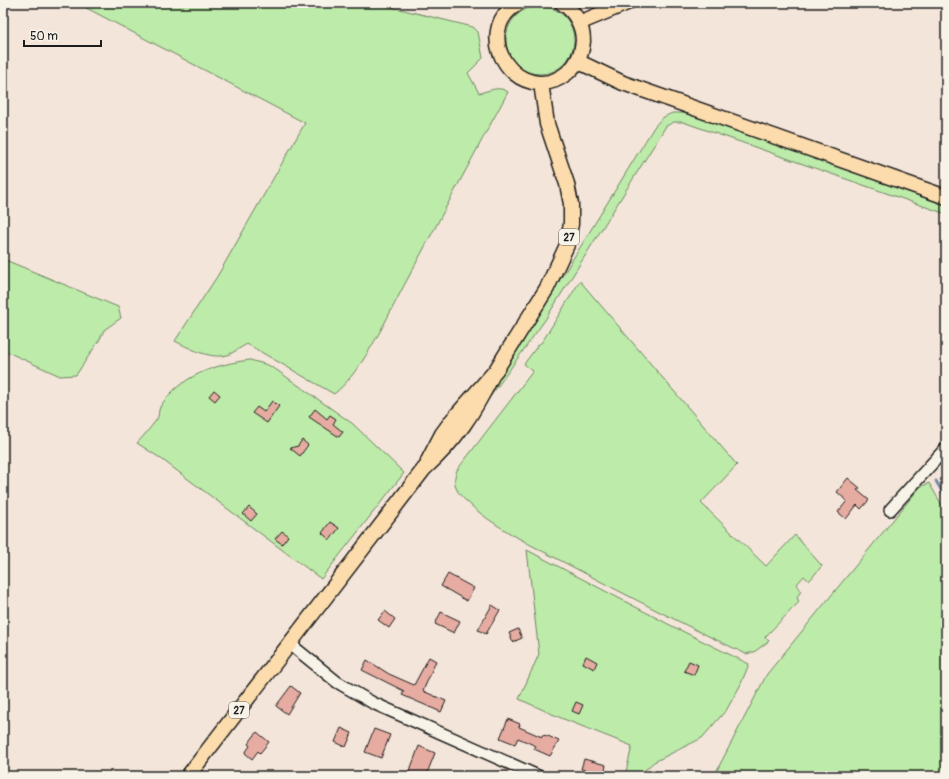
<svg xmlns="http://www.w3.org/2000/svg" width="949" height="779" font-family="Pangolin,sans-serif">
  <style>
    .green { fill: #bdeba9; stroke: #6c8462 }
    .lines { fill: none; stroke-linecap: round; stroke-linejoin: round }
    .stream { stroke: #748ba0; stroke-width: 3 }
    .building { fill: #e6aca1; stroke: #1c1c1c }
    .minor-casing { stroke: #1c1c1c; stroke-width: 14 }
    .major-casing { stroke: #1c1c1c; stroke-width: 17 }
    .minor { stroke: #f7f3e8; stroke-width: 11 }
    .major { stroke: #fcdcac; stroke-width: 14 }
    .labels { text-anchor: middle; stroke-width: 4; stroke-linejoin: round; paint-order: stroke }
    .shield { fill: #f7f3e8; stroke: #5e5c59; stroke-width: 1 }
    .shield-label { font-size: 10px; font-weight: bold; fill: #1c1c1c }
  </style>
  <rect width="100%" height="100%" fill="#f4e5da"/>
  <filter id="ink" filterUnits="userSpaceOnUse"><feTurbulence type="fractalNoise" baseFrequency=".025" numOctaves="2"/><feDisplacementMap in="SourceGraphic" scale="8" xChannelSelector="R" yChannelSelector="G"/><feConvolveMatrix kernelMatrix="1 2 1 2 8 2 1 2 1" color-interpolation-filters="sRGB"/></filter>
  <g filter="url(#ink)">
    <!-- green -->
    <path class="green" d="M 77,3 L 375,3 L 473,27 L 478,32 L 483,58 L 468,73 L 479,93 C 490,91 498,85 508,92 C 474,154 441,217 407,280 C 388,315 364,370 334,394 L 247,344 C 241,347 236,351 230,354 C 213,361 191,349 175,341 L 218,275 L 305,123 Z
      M506 40a34 34 0 1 1 68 0a34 34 0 1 1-68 0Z
      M 672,113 L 687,113 L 946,204 L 946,214 L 683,122 L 674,122 L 666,126 L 545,320 L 478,414 L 489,390 L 568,267 L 654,127 L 662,118 Z
      M 3,259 L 118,307 L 121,318 L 104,330 L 100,339 L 76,375 L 60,376 L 3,350 Z
      M 580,281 L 737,465 L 701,503 L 766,566 L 795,535 L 822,566 L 809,581 L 804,576 L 797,584 L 801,591 L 797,597 L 799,602 L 765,637 L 769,641 L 754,652 L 746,654 C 686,626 628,596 569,565 C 535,547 492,527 464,499 C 455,490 452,482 457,470 L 533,371 L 524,364 L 538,345 L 542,342 Z
      M 250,360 L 268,365 L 278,371 L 353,424 L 404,473 L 321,579 L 160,458 L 137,443 C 144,436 151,427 157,419 C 159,416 158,411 160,407 C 179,376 216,364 250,360 Z
      M 929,483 L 946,512 L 946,776 L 703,776 L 711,771 L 715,774 L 767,674 L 920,487 Z
      M 527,550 L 670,625 L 749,664 L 740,686 L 727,709 L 702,738 L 654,762 L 638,776 L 625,776 L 632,746 L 561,718 L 519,699 L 539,654 Z"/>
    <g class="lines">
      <!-- stream -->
      <path class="stream" d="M 936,481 L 946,498"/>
    </g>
    <!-- building -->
    <path class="building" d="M 214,390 L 220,395 L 215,401 L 209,396 Z
      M 272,401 L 279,406 L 267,423 L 252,413 L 257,407 L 264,412 Z
      M 315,409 L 327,419 L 330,415 L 336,419 L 333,424 L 343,432 L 339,437 L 309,417 Z
      M 302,440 L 308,445 L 300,456 L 290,448 L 298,446 Z
      M 848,478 L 860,488 L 857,490 L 869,500 L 861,509 L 857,505 L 846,519 L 838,512 L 847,501 L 837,492 Z
      M 249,507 L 257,514 L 251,521 L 243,514 Z
      M 330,522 L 339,528 L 330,540 L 322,533 Z
      M 282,531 L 288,536 L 282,544 L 275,539 Z
      M 448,574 L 474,588 L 467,601 L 441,586 Z
      M 492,605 L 500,610 L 486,634 L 478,630 Z
      M 385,611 L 395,619 L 389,628 L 378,620 Z
      M 441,612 L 460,621 L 454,633 L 435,624 Z
      M 518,629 L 522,638 L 513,642 L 509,633 Z
      M 586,656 L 597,662 L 594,669 L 583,663 Z
      M 429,657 L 436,661 L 423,691 L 446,701 L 441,712 L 402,695 L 404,691 L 362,670 L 367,660 L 389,674 L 414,685 Z
      M 689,661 L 698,665 L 694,675 L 684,671 Z
      M 291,686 L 300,693 L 287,714 L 276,706 Z
      M 576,702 L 583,705 L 579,714 L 572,711 Z
      M 508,719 L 520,724 L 519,727 L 542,737 L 542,735 L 548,736 L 559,741 L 550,756 L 534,749 L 536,746 L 518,738 L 515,744 L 500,738 Z
      M 341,728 L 352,733 L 346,747 L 335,742 Z
      M 374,729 L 390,735 L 381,758 L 365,752 Z
      M 257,732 L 269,742 L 260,753 L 258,751 L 252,759 L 245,753 L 250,746 L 248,744 Z
      M 419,746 L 435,753 L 426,776 L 417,776 L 409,773 Z
      M 584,759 L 606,765 L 604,775 L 581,769 Z"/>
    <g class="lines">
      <!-- minor casing -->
      <g class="minor-casing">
        <path id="minor" d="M 890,510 L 946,448
          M 290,644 L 337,682 L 373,703 L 538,776"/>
      </g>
      <!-- major casing -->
      <g class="major-casing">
        <path id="major" d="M 518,3 C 467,35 521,110 567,73 C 577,65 582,54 583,41 C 583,26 575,11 562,3
          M 579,23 L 627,3
          M 577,61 L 623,83 L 946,197
          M 428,461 L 442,434 L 453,419 L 496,370 L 547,288 L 567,245 L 571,224 L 571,204 L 567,184 L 547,124 L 541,83
          M 188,776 L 424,469 C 457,439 473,414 493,374"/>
      </g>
      <!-- minor -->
      <use href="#minor" class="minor"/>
      <!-- major -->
      <use href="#major" class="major"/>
    </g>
  </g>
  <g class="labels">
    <!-- shield labels -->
    <g class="shield">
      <rect x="559" y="229" width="20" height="16" rx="3"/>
      <rect x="229" y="702" width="20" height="16" rx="3"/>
    </g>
    <g class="shield-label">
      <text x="569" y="241">27</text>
      <text x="239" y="714">27</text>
    </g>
  </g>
  <!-- margin -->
  <rect width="949" height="779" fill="none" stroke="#f7f3e8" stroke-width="16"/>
  <rect x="8" y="8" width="933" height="763" fill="none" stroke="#1c1c1c" stroke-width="1.5" filter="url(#ink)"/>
  <!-- scale -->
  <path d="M24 40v6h77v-6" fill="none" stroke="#1c1c1c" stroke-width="2"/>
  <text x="30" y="40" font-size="12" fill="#1c1c1c" stroke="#f7f3e8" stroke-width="3" paint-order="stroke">50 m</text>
</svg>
